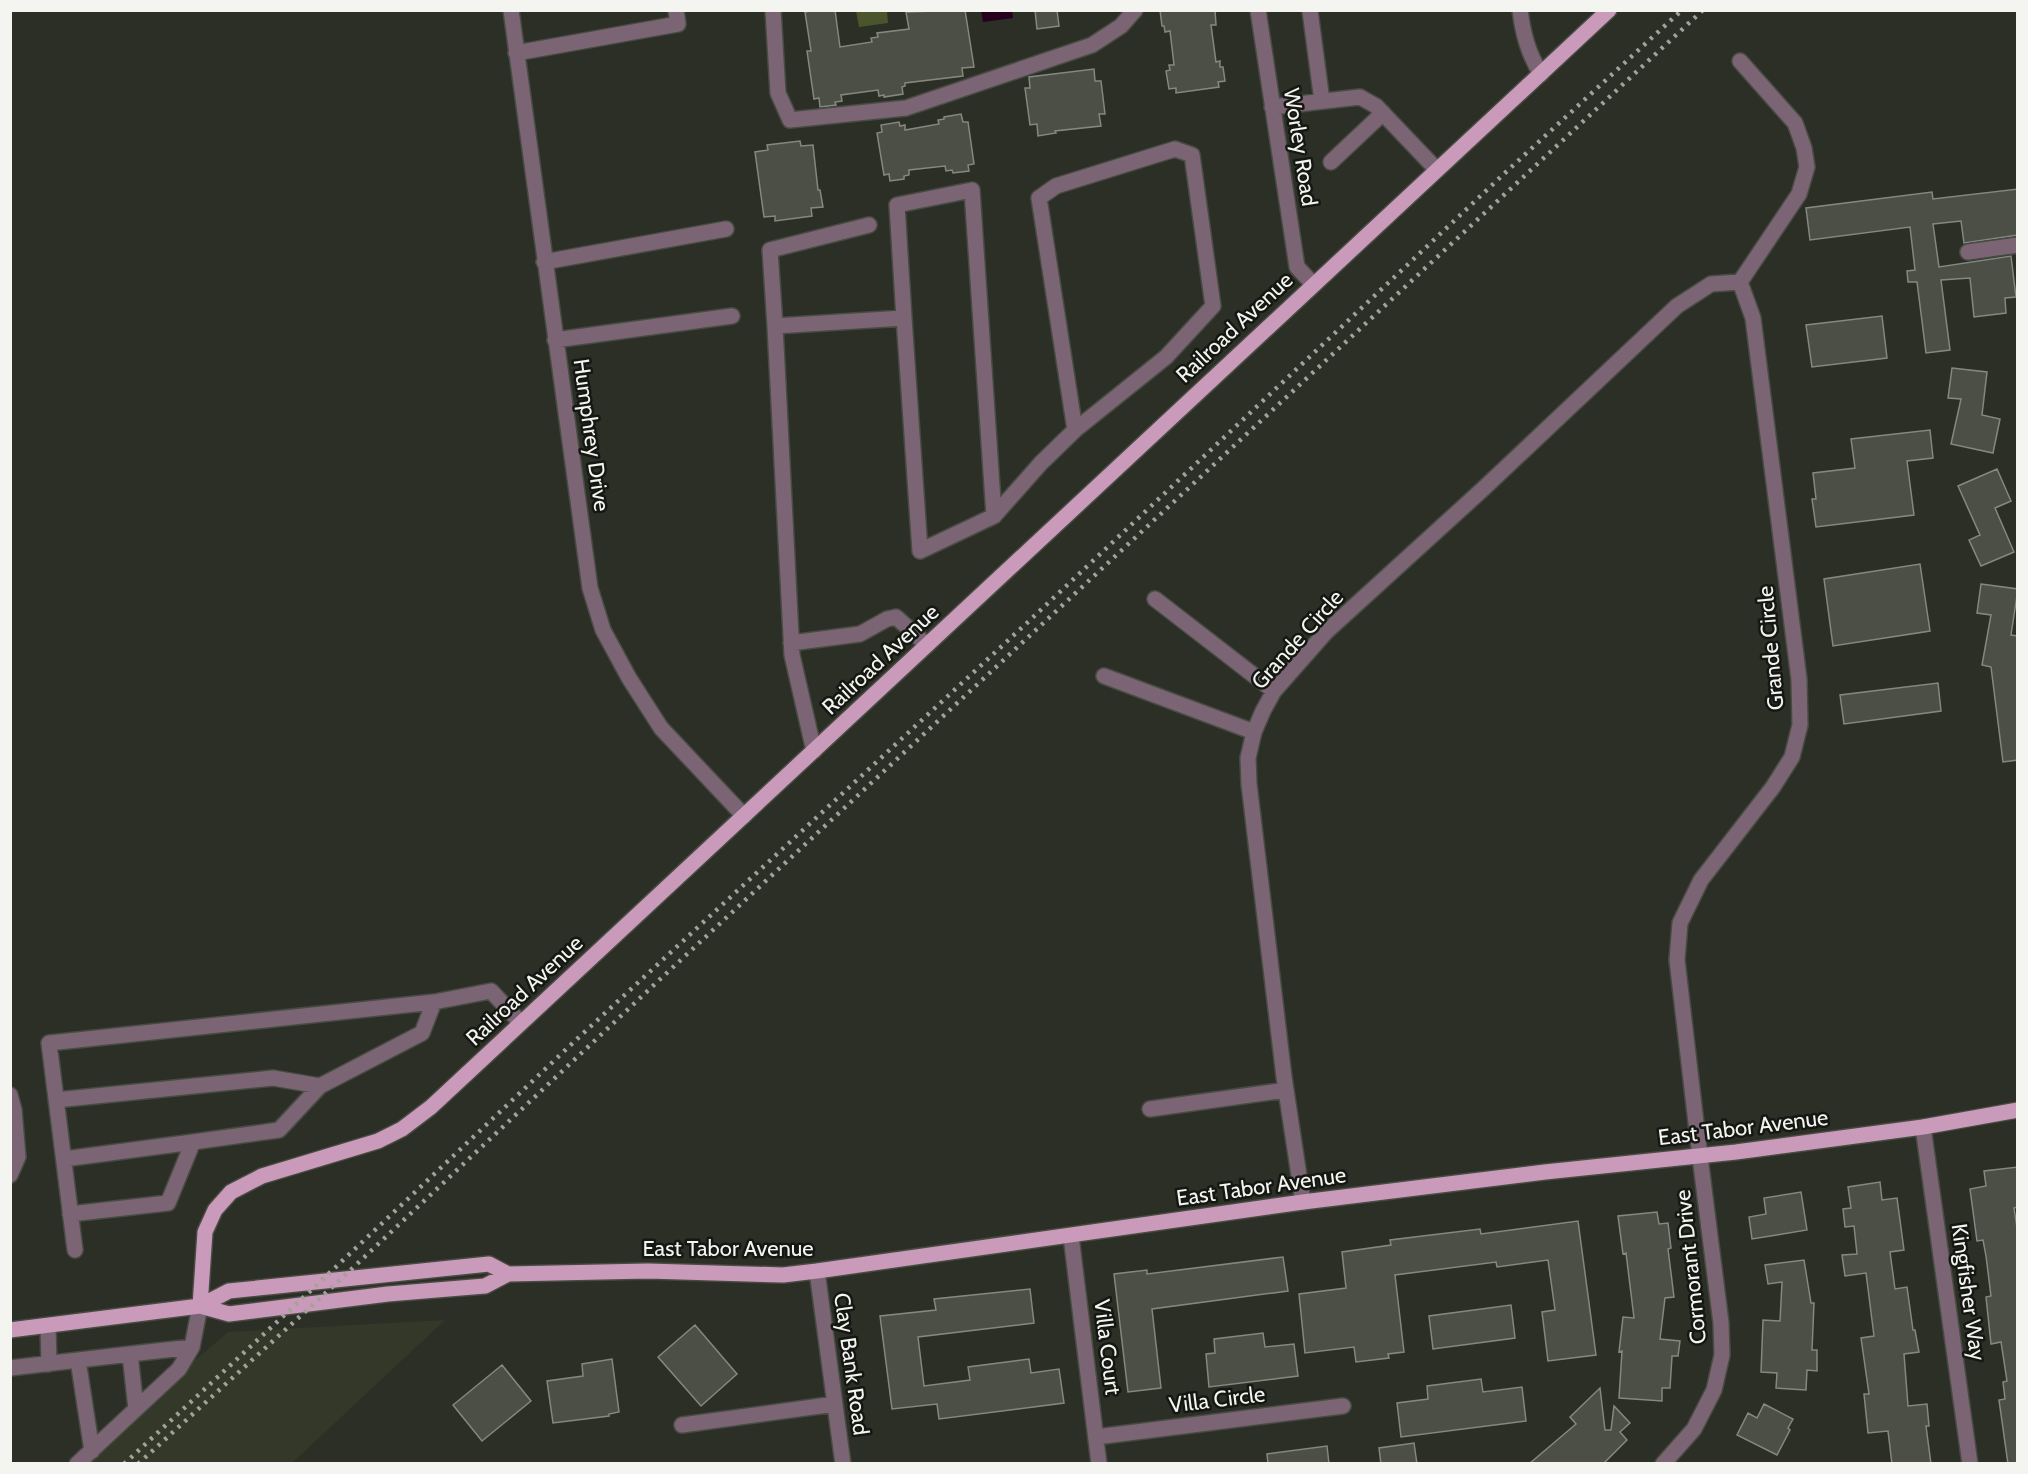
<svg xmlns="http://www.w3.org/2000/svg" width="2028" height="1474" font-family="Cabin,sans-serif">
  <style>
    .built { fill: #333829 }
    .green { fill: #4b552d }
    .water { fill: #26001d }
    .building { fill: #4c4f46; stroke: #85887e; stroke-width: 1.5 }
    .lines { fill: none; stroke-linecap: round; stroke-linejoin: round }
    .minor-casing { stroke: #484b42; stroke-width: 18 }
    .major-casing { stroke: #484b42; stroke-width: 18 }
    .minor { stroke: #7b6574; stroke-width: 15 }
    .major { stroke: #c99ab9; stroke-width: 15 }
    .rail { stroke: #a0a29b; stroke-width: 4.5; stroke-dasharray: 3 6; stroke-linecap: butt }
    .labels { text-anchor: middle; stroke-width: 5; stroke-linejoin: round; paint-order: stroke }
    .street-label { font-size: 22px; fill: #f4f5f0; stroke: #151713 }
  </style>
  <rect width="100%" height="100%" fill="#2c2f26"/>
  <!-- built -->
  <path class="built" d="M 445,1320 L 292,1463 L 74,1464 L 228,1332 Z"/>
  <!-- green -->
  <path class="green" d="M 856,11 L 887,11 L 888,23 L 859,27 Z"/>
  <!-- water -->
  <path class="water" d="M 981,11 L 1012,11 L 1013,18 L 983,22 Z"/>
  <!-- building -->
  <path class="building" d="M 817,10 L 835,10 L 840,47 L 872,42 L 871,38 L 878,37 L 877,33 L 909,29 L 906,12 L 965,10 L 974,67 L 962,68 L 963,76 L 905,83 L 905,86 L 902,87 L 903,94 L 884,97 L 884,95 L 879,96 L 878,90 L 841,95 L 842,101 L 835,102 L 836,105 L 820,107 L 819,98 L 814,99 L 807,51 L 811,51 L 805,12 Z
    M 1035,10 L 1057,10 L 1059,26 L 1037,29 Z
    M 1160,10 L 1215,10 L 1216,25 L 1211,25 L 1216,62 L 1220,61 L 1220,67 L 1223,67 L 1225,81 L 1218,82 L 1219,87 L 1176,93 L 1176,88 L 1169,89 L 1166,71 L 1170,70 L 1169,65 L 1174,65 L 1170,31 L 1165,32 L 1164,26 L 1162,26 Z
    M 1094,69 L 1095,81 L 1101,81 L 1105,114 L 1099,114 L 1101,126 L 1055,131 L 1056,133 L 1038,136 L 1037,124 L 1030,125 L 1025,88 L 1030,88 L 1029,77 Z
    M 961,114 L 963,122 L 968,122 L 974,164 L 968,165 L 969,171 L 953,173 L 952,170 L 946,171 L 945,166 L 909,170 L 909,175 L 904,176 L 904,179 L 890,181 L 889,174 L 884,175 L 877,133 L 882,132 L 881,125 L 899,122 L 900,126 L 905,125 L 905,130 L 939,124 L 938,120 L 944,119 L 944,117 Z
    M 800,141 L 801,146 L 813,145 L 818,190 L 820,190 L 823,207 L 811,208 L 812,216 L 775,221 L 775,216 L 764,217 L 755,152 L 768,150 L 767,145 Z
    M 2018,189 L 2018,235 L 1964,243 L 1961,221 L 1933,224 L 1939,267 L 2011,256 L 2016,297 L 2005,298 L 2006,313 L 1974,317 L 1970,278 L 1941,280 L 1950,350 L 1926,353 L 1917,282 L 1908,282 L 1907,271 L 1915,270 L 1910,227 L 1810,240 L 1806,208 L 1932,192 L 1933,199 Z
    M 1882,316 L 1887,358 L 1812,367 L 1806,325 Z
    M 1952,368 L 1987,372 L 1982,415 L 2000,419 L 1993,453 L 1951,444 L 1961,399 L 1948,398 Z
    M 1930,430 L 1933,458 L 1907,461 L 1914,515 L 1816,527 L 1812,499 L 1816,499 L 1813,473 L 1855,468 L 1851,439 Z
    M 1997,469 L 2011,501 L 1995,508 L 2014,552 L 1981,566 L 1969,540 L 1980,535 L 1958,486 Z
    M 1920,564 L 1930,631 L 1833,646 L 1824,579 Z
    M 1981,584 L 2018,589 L 2011,635 L 2018,636 L 2018,760 L 2003,762 L 1991,667 L 1982,665 L 1991,615 L 1977,613 Z
    M 1938,683 L 1941,711 L 1844,724 L 1840,695 Z
    M 2018,1167 L 2018,1207 L 2014,1208 L 2018,1234 L 2018,1463 L 2008,1464 L 1999,1400 L 2005,1399 L 2003,1382 L 2007,1381 L 2001,1342 L 1991,1344 L 1986,1297 L 1991,1296 L 1986,1256 L 1983,1240 L 1977,1241 L 1970,1189 L 1986,1186 L 1984,1171 Z
    M 1880,1182 L 1882,1200 L 1897,1198 L 1904,1250 L 1890,1252 L 1895,1289 L 1907,1287 L 1913,1330 L 1915,1330 L 1919,1352 L 1904,1354 L 1908,1406 L 1927,1404 L 1929,1426 L 1926,1426 L 1931,1464 L 1892,1464 L 1888,1431 L 1868,1433 L 1864,1394 L 1869,1394 L 1861,1338 L 1874,1336 L 1866,1273 L 1845,1276 L 1842,1255 L 1857,1254 L 1854,1226 L 1845,1227 L 1843,1209 L 1851,1208 L 1848,1187 Z
    M 1801,1192 L 1807,1230 L 1752,1239 L 1749,1217 L 1766,1214 L 1764,1198 Z
    M 1657,1212 L 1659,1224 L 1668,1223 L 1671,1248 L 1668,1249 L 1674,1297 L 1665,1298 L 1660,1339 L 1680,1341 L 1678,1356 L 1672,1356 L 1670,1388 L 1662,1388 L 1662,1401 L 1619,1398 L 1622,1351 L 1619,1352 L 1623,1317 L 1634,1318 L 1626,1253 L 1623,1254 L 1618,1216 Z
    M 1578,1221 L 1596,1355 L 1548,1361 L 1542,1312 L 1555,1310 L 1548,1260 L 1497,1267 L 1496,1262 L 1395,1275 L 1404,1352 L 1388,1354 L 1389,1358 L 1356,1362 L 1354,1347 L 1305,1353 L 1299,1294 L 1346,1288 L 1342,1252 L 1391,1245 L 1390,1240 L 1480,1229 L 1481,1234 Z
    M 1283,1257 L 1288,1291 L 1152,1309 L 1161,1388 L 1128,1392 L 1114,1274 L 1147,1270 L 1147,1274 Z
    M 1804,1260 L 1811,1303 L 1814,1303 L 1812,1350 L 1817,1350 L 1817,1371 L 1807,1370 L 1806,1390 L 1776,1388 L 1777,1373 L 1761,1372 L 1763,1320 L 1780,1321 L 1782,1282 L 1768,1284 L 1765,1265 Z
    M 1030,1289 L 1034,1323 L 918,1337 L 924,1386 L 970,1380 L 968,1367 L 1029,1359 L 1031,1373 L 1059,1369 L 1064,1403 L 939,1419 L 937,1404 L 892,1409 L 880,1316 L 936,1310 L 934,1299 Z
    M 1511,1305 L 1515,1338 L 1433,1349 L 1429,1316 Z
    M 695,1325 L 737,1374 L 701,1406 L 658,1357 Z
    M 1263,1333 L 1265,1347 L 1294,1344 L 1298,1376 L 1209,1387 L 1206,1354 L 1215,1353 L 1214,1339 Z
    M 612,1359 L 619,1412 L 609,1414 L 609,1416 L 553,1423 L 547,1381 L 583,1376 L 582,1364 Z
    M 502,1365 L 531,1401 L 482,1441 L 453,1405 Z
    M 1481,1379 L 1483,1392 L 1522,1387 L 1526,1421 L 1401,1437 L 1397,1403 L 1428,1399 L 1427,1386 Z
    M 1600,1388 L 1605,1430 L 1611,1430 L 1614,1406 L 1630,1423 L 1620,1432 L 1627,1440 L 1603,1464 L 1529,1464 L 1576,1424 L 1570,1417 Z
    M 1764,1404 L 1793,1419 L 1788,1428 L 1790,1430 L 1777,1455 L 1737,1435 L 1748,1413 L 1757,1418 Z
    M 1414,1443 L 1417,1464 L 1381,1464 L 1379,1448 Z
    M 1327,1446 L 1329,1464 L 1268,1464 L 1267,1454 Z"/>
  <g class="lines">
    <!-- minor casing -->
    <g class="minor-casing">
      <path id="minor" d="M 511,10 L 590,588 L 603,630 L 629,678 L 661,728 L 744,816
        M 773,10 L 778,93 L 790,120 L 906,108 L 1092,45 L 1121,26 L 1135,10
        M 1258,10 L 1297,267 L 1313,284
        M 1520,10 C 1523,34 1528,53 1541,74
        M 1310,11 L 1322,101
        M 516,53 L 678,24 L 676,10
        M 1740,61 L 1795,123 L 1804,148 L 1807,167 L 1799,194 L 1740,282
        M 1272,107 L 1360,97 L 1376,106 L 1437,170
        M 1331,162 L 1383,113
        M 1968,252 L 2018,245
        M 544,262 L 726,229
        M 775,326 L 770,250 L 869,225
        M 555,340 L 732,316
        M 994,516 L 1041,463 L 1075,430 L 1039,198 L 1056,186 L 1175,149 L 1192,155 L 1213,306 L 1166,357 L 1075,430
        M 1155,599 L 1274,691
        M 791,643 L 860,634 L 887,619 L 896,617 L 927,645
        M 1104,676 L 1254,732
        M 814,751 L 792,655 L 775,326 L 904,318 L 897,205 L 972,190 L 994,516 L 920,551 L 904,318
        M 10,1095 L 14,1110 L 18,1157 L 10,1175
        M 56,1100 L 273,1078 L 320,1086
        M 1150,1109 L 1286,1090
        M 1923,1127 L 1970,1464
        M 64,1159 L 193,1142
        M 1303,1202 L 1284,1077 L 1249,784 L 1248,758 L 1254,732 L 1263,711 L 1274,691 L 1326,632 L 1483,489 L 1677,306 L 1711,284 L 1740,282 L 1753,318 L 1799,679 L 1800,725 L 1792,757 L 1773,787 L 1701,880 L 1680,923 L 1677,960 L 1700,1157 L 1721,1323 L 1722,1355 L 1714,1390 L 1694,1429 L 1663,1464
        M 70,1214 L 168,1203 L 193,1142 L 279,1130 L 320,1086 L 422,1033 L 434,1002
        M 1071,1236 L 1099,1464
        M 75,1250 L 49,1043 L 434,1002 L 491,991 L 521,1023
        M 817,1271 L 843,1464
        M 48,1326 L 49,1364
        M 78,1360 L 92,1451
        M 10,1368 L 130,1354
        M 136,1409 L 130,1354 L 192,1347
        M 682,1425 L 835,1404
        M 1096,1437 L 1343,1406
        M 77,1464 L 179,1369 L 192,1347 L 200,1306"/>
    </g>
    <!-- major casing -->
    <g class="major-casing">
      <path id="major" d="M 200,1306 L 205,1232 L 215,1210 L 231,1192 L 262,1176 L 378,1141 L 402,1129 L 431,1107 L 1609,10
        M 200,1306 L 229,1314 L 388,1294 L 485,1286 L 508,1274 L 648,1271 L 783,1275 L 817,1271 L 1303,1202 L 1545,1172 L 1736,1152 L 1923,1127 L 2018,1110
        M 10,1330 L 200,1306 L 229,1291 L 489,1264 L 508,1274"/>
    </g>
    <!-- minor -->
    <use href="#minor" class="minor"/>
    <!-- major -->
    <use href="#major" class="major"/>
    <!-- rail -->
    <path class="rail" d="M 124,1464 L 321,1281 L 577,1039 L 1029,621 L 1506,172 L 1682,10
      M 138,1464 L 341,1279 L 656,983 L 1703,10"/>
  </g>
  <g class="labels">
    <!-- street labels -->
    <g class="street-label">
      <text transform="translate(1301 147) rotate(81)" y="8">Worley Road</text>
      <text transform="translate(1234 327) rotate(-43)" y="8">Railroad Avenue</text>
      <text transform="translate(592 435) rotate(82)" y="8">Humphrey Drive</text>
      <text transform="translate(1297 639) rotate(-48)" y="8">Grande Circle</text>
      <text transform="translate(1770 648) rotate(-95)" y="8">Grande Circle</text>
      <text transform="translate(880 659) rotate(-43)" y="8">Railroad Avenue</text>
      <text transform="translate(524 990) rotate(-43)" y="8">Railroad Avenue</text>
      <text transform="translate(1743 1127) rotate(-7)" y="8">East Tabor Avenue</text>
      <text transform="translate(1261 1186) rotate(-8)" y="8">East Tabor Avenue</text>
      <text x="728" y="1256">East Tabor Avenue</text>
      <text transform="translate(1690 1267) rotate(-96)" y="8">Cormorant Drive</text>
      <text transform="translate(1969 1292) rotate(82)" y="8">Kingfisher Way</text>
      <text transform="translate(1108 1347) rotate(83)" y="8">Villa Court</text>
      <text transform="translate(852 1364) rotate(82)" y="8">Clay Bank Road</text>
      <text transform="translate(1217 1399) rotate(-7)" y="8">Villa Circle</text>
    </g>
  </g>
  <!-- border -->
  <rect width="2028" height="1474" fill="none" stroke="#f4f5f0" stroke-width="24"/>
</svg>
